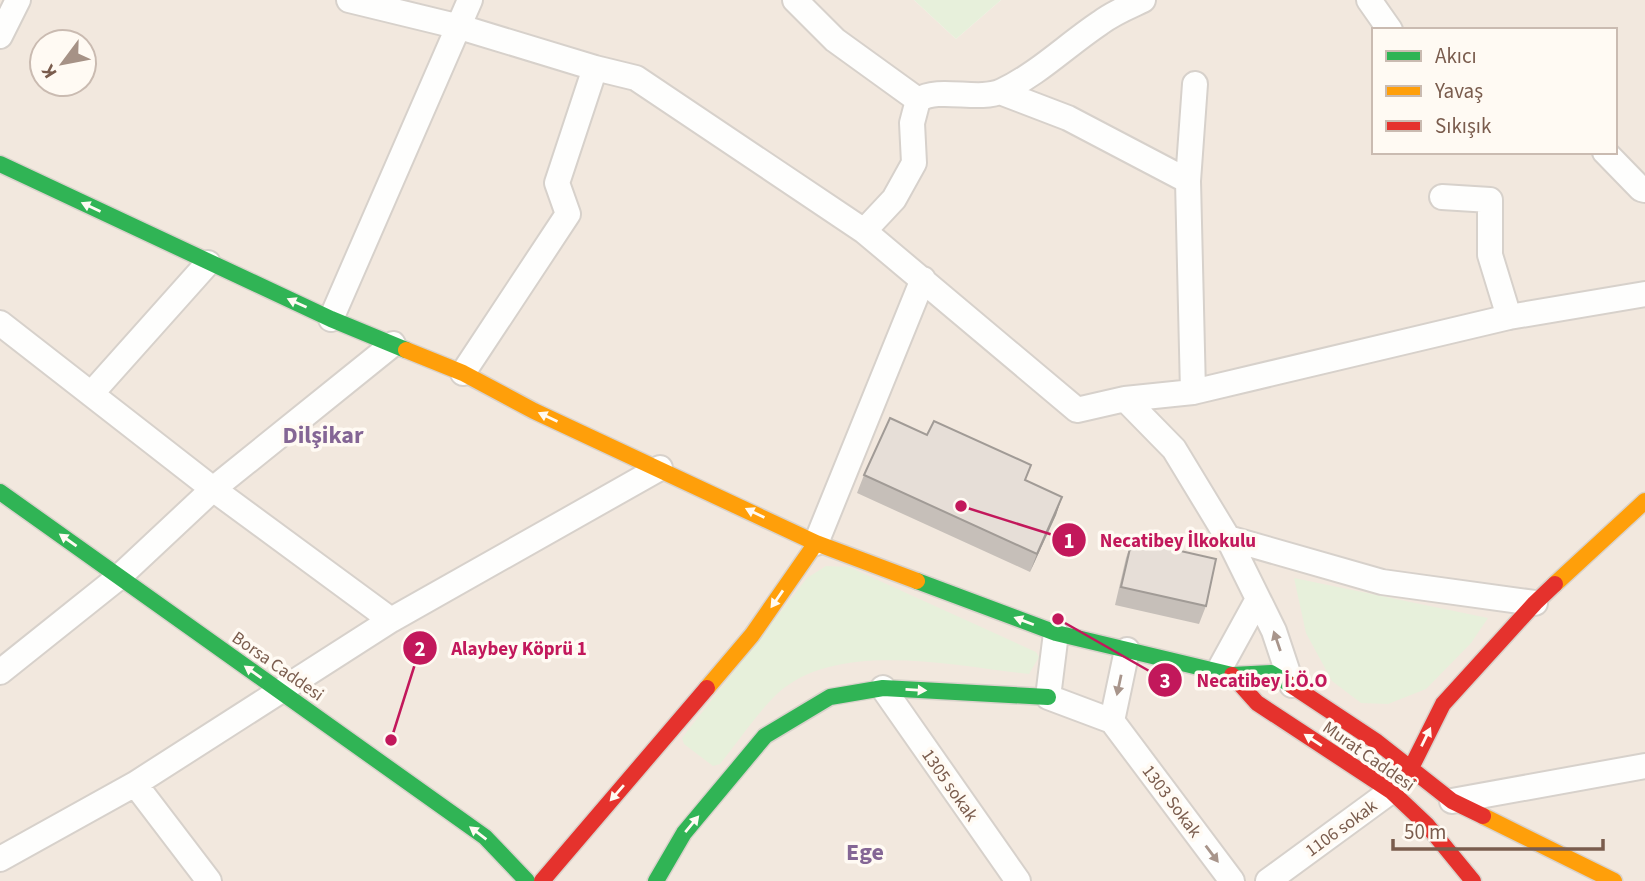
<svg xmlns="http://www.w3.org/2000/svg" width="1645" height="881" font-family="'Source Sans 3',sans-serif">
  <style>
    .residential { fill: #f2e8de; fill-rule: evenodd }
    .green { fill: #e7f0db }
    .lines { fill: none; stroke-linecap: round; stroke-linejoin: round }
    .street-casing { stroke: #d7d1cb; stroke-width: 28 }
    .fast-casing { stroke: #d9d2cb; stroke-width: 19 }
    .slow-casing { stroke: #d9d2cb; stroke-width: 19 }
    .jam-casing { stroke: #d9d2cb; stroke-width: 19 }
    .street { stroke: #fefefd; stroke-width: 24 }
    .fast { stroke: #30b455; stroke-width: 16 }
    .slow { stroke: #ff9f0a; stroke-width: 16 }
    .jam { stroke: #e5322d; stroke-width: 16 }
    .wall { fill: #c6bfb9 }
    .shaded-wall { fill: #a19b96 }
    .building { fill: #e6ded7; stroke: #a19b96; stroke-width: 2 }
    .oneway { fill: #fffaf3 }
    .oneway2 { fill: #a8958b }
    .labels { text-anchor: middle; stroke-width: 7; stroke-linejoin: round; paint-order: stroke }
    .street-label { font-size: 18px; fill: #7a5c4d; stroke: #fffaf3 }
    .district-label { font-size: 24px; font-weight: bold; fill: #846695; stroke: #fffaf3 }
    .leader { fill: none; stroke: #c2185b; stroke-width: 2.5 }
    .callout-dot { fill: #c2185b; stroke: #fffaf3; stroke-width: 2.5 }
    .mark-label { font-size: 21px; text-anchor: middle; font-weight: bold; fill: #fff }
    .callout-label { font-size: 19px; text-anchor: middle; font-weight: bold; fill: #c2185b; stroke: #fffaf3; stroke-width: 7; stroke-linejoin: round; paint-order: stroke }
  </style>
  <rect width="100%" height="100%" fill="#f9f5f0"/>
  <!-- residential -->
  <path class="residential" d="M 0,0 L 914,0 L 956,39 L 1001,0 L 1645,0 L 1645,881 L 0,881 ZM 1374,30 L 1615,30 L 1615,152 L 1374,152 ZM 42,42 L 84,42 L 84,84 L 42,84 Z"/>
  <!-- green -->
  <path class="green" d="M 914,0 L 1001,0 L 956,39 Z
    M 826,566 L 849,567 L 1036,652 L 1039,657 L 1029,674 C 956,666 837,639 778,693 C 757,713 738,742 720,764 L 713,766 L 684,744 L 682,738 L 807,578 Z
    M 1294,578 L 1488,618 L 1471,643 L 1426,689 L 1388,704 L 1361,703 L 1332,681 L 1306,633 Z"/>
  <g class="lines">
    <!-- street casing -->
    <g class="street-casing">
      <path id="street" d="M 349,0 L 460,27 L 595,68 L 636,78 L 864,231 L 1077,410 L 1125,399 L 1174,449 L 1228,538 L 1274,631 L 1292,685
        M 795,0 L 835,40 L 918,100
        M 1369,0 L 1390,30
        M 0,36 L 18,0
        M 1000,92 L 1068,118 L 1188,181
        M 1605,152 L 1641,189 L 1645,190
        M 1442,197 L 1490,200 L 1490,255 L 1509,317
        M 864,231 L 894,199 L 914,163 L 912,123 L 918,100 C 939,86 978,102 1002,91 C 1038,74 1067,45 1100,23 C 1113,13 1128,7 1143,0
        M 331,319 L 470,0
        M 0,323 L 213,489 L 391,620
        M 463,373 L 568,214 L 557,183 L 595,68
        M 1193,392 L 1188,181 L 1195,84
        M 91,394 L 208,263
        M 1125,399 L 1193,392 L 1509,317 L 1645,294
        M 1228,538 L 1382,582 L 1535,603
        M 816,543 L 923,279
        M 1056,633 L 1048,697 L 1112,721
        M 1219,670 L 1258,599
        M 0,672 L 119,577 L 213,489 L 393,344
        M 883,688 L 1018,881
        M 1112,721 L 1232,881
        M 1112,721 L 1127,650
        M 135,784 L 209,881
        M 1452,801 L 1645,766
        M 0,859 L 135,784 L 391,620 L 660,468
        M 1268,881 L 1391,791 L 1400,781"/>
    </g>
    <!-- fast casing -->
    <g class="fast-casing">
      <path id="fast" d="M 0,164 L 331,319 L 406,350
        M 0,492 L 485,837 L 527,881
        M 917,581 L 1056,633 L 1232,675 L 1271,673 L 1291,685
        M 656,881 L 684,833 L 765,736 L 830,697 L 883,688 L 1048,697"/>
    </g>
    <!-- slow casing -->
    <g class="slow-casing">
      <path id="slow" d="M 406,350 L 463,373 L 534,411 L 816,543 L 917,581
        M 1555,584 L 1645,501
        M 707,688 L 752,635 L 816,543
        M 1483,816 L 1614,881"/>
    </g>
    <!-- jam casing -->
    <g class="jam-casing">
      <path id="jam" d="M 1232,675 L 1257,703 L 1391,791 L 1427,825 L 1473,881
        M 1291,685 L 1377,742 L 1452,801 L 1483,816
        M 1410,770 L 1443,704 L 1535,603 L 1555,584
        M 542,881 L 707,688"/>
    </g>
    <!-- street -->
    <use href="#street" class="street"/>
    <!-- fast -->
    <use href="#fast" class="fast"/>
    <!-- slow -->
    <use href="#slow" class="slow"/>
    <!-- jam -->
    <use href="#jam" class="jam"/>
  </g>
  <!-- wall -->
  <path class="wall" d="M 864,475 L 1026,480 L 1062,497 L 1056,515 L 1030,572 L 857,493 Z
    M 1132,540 L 1206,606 L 1199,624 L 1115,605 L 1126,558 Z"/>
  <!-- shaded-wall -->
  <path class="shaded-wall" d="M 1062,497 L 1056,515 L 1030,572 L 1037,554 Z"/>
  <!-- building -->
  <path class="building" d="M 890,418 L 927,435 L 934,421 L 1031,465 L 1025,480 L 1062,497 L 1037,554 L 864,475 Z
    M 1132,540 L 1216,559 L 1206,606 L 1121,587 Z"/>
  <!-- one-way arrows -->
  <defs><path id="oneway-solid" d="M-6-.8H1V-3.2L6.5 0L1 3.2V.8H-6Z" transform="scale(1.75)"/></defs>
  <g class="oneway">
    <use href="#oneway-solid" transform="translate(91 207) rotate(-155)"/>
    <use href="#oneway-solid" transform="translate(297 303) rotate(-156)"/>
    <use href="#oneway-solid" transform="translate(548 417) rotate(-155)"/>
    <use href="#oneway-solid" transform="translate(755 513) rotate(-154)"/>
    <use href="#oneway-solid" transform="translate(68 540) rotate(-145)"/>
    <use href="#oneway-solid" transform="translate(777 599) rotate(125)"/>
    <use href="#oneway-solid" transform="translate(1024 621) rotate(-159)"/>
    <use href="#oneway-solid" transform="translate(253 672) rotate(-145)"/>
    <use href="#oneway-solid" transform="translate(916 690) rotate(3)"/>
    <use href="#oneway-solid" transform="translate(1426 737) rotate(-64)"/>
    <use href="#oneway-solid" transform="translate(1313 740) rotate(-147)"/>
    <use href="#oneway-solid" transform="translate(617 793) rotate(131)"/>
    <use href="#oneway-solid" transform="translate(692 824) rotate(-50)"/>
    <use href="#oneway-solid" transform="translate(478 833) rotate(-143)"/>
  </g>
  <g class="oneway2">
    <use href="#oneway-solid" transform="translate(1277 641) rotate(-109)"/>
    <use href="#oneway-solid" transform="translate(1119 685) rotate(102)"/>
    <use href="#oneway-solid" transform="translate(1212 854) rotate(53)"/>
  </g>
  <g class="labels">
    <!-- street labels -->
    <g class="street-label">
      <text transform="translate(278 666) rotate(35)" y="6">Borsa Caddesi</text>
      <text transform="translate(1369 756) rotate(35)" y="6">Murat Caddesi</text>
      <text transform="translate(950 785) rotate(55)" y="6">1305 sokak</text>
      <text transform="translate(1172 801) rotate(53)" y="6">1303 Sokak</text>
      <text transform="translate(1341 828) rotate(-36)" y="6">1106 sokak</text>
    </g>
    <!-- district labels -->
    <g class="district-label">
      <text x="323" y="443">Dilşikar</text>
      <text x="865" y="860">Ege</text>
    </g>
  </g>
  <!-- callouts -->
  <path class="leader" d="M961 506L1069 540M391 740L420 648M1058 619L1165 680"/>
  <g class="callout-dot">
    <circle cx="961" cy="506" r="7"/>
    <circle cx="391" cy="740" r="7"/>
    <circle cx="1058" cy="619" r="7"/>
    <circle cx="1069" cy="540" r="18"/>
    <circle cx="420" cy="648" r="18"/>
    <circle cx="1165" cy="680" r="18"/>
  </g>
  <g class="mark-label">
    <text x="1069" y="548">1</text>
    <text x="420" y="656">2</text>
    <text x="1165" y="688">3</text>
  </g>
  <g class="callout-label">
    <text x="1178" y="547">Necatibey İlkokulu</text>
    <text x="519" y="655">Alaybey Köprü 1</text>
    <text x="1262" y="687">Necatibey İ.Ö.O</text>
  </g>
  <!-- legend -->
  <rect x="1372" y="28" width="245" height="126" fill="#fffaf3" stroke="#cabbb1" stroke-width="2"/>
  <rect x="1386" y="51" width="35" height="10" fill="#30b455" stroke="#cabbb1" stroke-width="2"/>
  <text x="1435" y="63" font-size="21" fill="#7a5c4d">Akıcı</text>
  <rect x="1386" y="86" width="35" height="10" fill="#ff9f0a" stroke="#cabbb1" stroke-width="2"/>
  <text x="1435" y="98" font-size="21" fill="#7a5c4d">Yavaş</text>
  <rect x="1386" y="121" width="35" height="10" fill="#e5322d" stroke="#cabbb1" stroke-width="2"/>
  <text x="1435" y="133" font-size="21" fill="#7a5c4d">Sıkışık</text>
  <!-- north arrow -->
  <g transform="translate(63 63) rotate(238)"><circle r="33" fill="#fffaf3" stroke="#cabbb1" stroke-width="2"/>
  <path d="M0-5L12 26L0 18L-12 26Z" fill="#a69286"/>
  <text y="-10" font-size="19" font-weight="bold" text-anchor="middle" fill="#7a5c4d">K</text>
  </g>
  <!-- scale -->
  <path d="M1393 839v10h210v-10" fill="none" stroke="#7a5c4d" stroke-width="3.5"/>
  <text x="1404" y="839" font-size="21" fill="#7a5c4d" stroke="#fffaf3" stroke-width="5" paint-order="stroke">50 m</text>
</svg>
